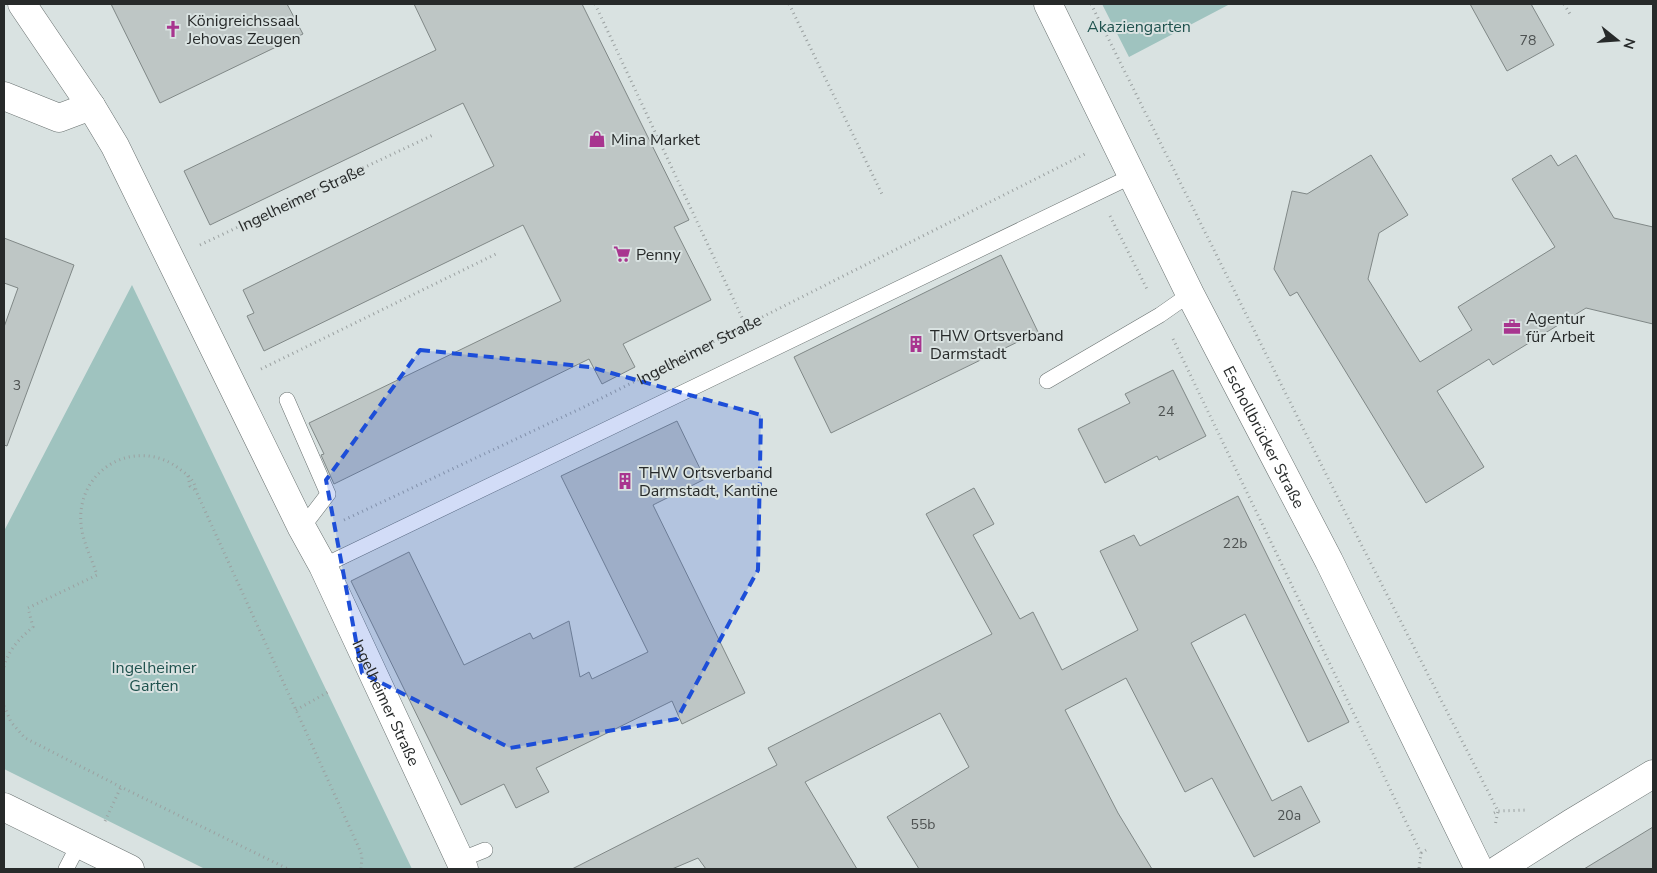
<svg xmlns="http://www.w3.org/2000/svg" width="1657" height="873" font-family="'Nunito Sans',sans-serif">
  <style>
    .green { fill: #9fc3bf }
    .building { fill: #bec6c5; stroke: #808887 }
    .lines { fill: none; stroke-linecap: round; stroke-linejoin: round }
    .service-casing { stroke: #697170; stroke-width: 16 }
    .minor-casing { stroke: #697170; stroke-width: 29 }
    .secondary-casing { stroke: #697170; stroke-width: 29 }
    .path { stroke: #9ba1a1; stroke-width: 3; stroke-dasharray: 1 4; stroke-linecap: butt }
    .service { stroke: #fff; stroke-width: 15 }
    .minor { stroke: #fff; stroke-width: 28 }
    .secondary { stroke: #fff; stroke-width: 28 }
    .marked { fill: #1d4ed8; fill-opacity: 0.2; stroke: #1d4ed8; stroke-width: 4; stroke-dasharray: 10 6; stroke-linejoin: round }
    .labels { text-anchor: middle; stroke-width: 4; stroke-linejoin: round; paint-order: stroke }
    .number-label { font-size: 14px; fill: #4d5151 }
    .poi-label { font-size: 16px; fill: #272a2a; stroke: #d9e2e1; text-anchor: start }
    .park-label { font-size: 16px; fill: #1f524e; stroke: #d9e2e1 }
    .street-label { font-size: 16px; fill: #272a2a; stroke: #d9e2e1 }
  </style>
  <rect width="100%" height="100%" fill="#d9e2e1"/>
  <!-- green -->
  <path class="green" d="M 1102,4 L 1230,4 L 1129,57 Z
    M 132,285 L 412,869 L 205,869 L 4,769 L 4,531 Z"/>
  <!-- building -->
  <path class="building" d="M 111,4 L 287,4 L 303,34 L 160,103 Z
    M 414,4 L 582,4 L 689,220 L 674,227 L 711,300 L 623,344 L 635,367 L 602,384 L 589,359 L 334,484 L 321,455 L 324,454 L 309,423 L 561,301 L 523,225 L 264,351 L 247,316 L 254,313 L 243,290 L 494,166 L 463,103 L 210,225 L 184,171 L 436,50 Z
    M 1470,4 L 1531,4 L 1554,45 L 1507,71 Z
    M 1371,155 L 1408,215 L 1379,233 L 1368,279 L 1420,362 L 1472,330 L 1458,307 L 1555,247 L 1512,179 L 1551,155 L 1558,166 L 1576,155 L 1614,218 L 1653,227 L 1653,324 L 1586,308 L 1493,365 L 1489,359 L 1437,391 L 1484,467 L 1426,503 L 1297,292 L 1290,296 L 1274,269 L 1292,191 L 1307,194 Z
    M 4,238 L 74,265 L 7,446 L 4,445 L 4,327 L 18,288 L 4,283 Z
    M 1001,255 L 1038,332 L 831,433 L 794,357 Z
    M 1173,370 L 1206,436 L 1159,460 L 1157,456 L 1105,483 L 1078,429 L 1130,403 L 1125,394 Z
    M 677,421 L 705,479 L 653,505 L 745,693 L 682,724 L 672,701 L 536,768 L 549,792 L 516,808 L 504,784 L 461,805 L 351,581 L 409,552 L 464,665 L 530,633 L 533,639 L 569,621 L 580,677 L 589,672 L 592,679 L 648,652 L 561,476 Z
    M 974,488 L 994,524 L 973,535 L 1020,619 L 1033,612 L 1062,670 L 1138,630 L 1100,551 L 1134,535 L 1140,546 L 1238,496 L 1349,722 L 1308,742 L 1245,614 L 1191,643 L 1272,801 L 1301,786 L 1320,822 L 1254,857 L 1212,778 L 1185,792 L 1126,678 L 1065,710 L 1118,813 L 1152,869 L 919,869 L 887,817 L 969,767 L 940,713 L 805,782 L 857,869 L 706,869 L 698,858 L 672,869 L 572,869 L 777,765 L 768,748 L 992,634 L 926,514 Z
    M 1653,827 L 1653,869 L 1584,869 Z"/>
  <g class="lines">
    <!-- service casing -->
    <g class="service-casing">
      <path id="service" d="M 1047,381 L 1160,315 L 1190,294
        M 287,400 L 328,494 L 302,528
        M 323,566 L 1132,176
        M 460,860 L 485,850
        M 66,869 L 79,844"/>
    </g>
    <!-- minor casing -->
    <g class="minor-casing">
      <g id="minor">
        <path id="s3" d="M 22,4 L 91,106 L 115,146 L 302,528 L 323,566 L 464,869"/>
        <path d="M 4,96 L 59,118 L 91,106"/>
        <path d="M 4,807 L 130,869"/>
      </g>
    </g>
    <!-- secondary casing -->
    <g class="secondary-casing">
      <g id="secondary">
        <path id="s4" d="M 1048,4 L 1190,294 L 1329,561 L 1479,869"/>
        <path d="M 1499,869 L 1570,824 L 1653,774"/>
      </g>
    </g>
    <!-- path -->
    <g class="path">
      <path d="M 595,4 L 746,326"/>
      <path d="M 789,4 L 882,194"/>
      <path d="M 1091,4 L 1361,544 L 1498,811 L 1495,826"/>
      <path d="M 1564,4 L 1570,14"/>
      <path d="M 1110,216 L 1148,291"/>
      <path id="s1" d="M 200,245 L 433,135"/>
      <path d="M 1173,339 L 1421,853 L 1419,869"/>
      <path d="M 261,369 L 496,254"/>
      <path d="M 188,476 L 190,486 L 196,491"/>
      <path id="s2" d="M 344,520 L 586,406 L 1085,154"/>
      <path d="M 4,667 C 8,650 20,638 33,627 L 28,608 L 97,575 C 92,559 82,540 81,524 C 76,468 138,435 181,470 C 189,476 195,481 196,491 L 359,848 L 362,856 L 361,869"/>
      <path d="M 4,706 L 11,722 L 25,738 L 121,787 L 288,869"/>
      <path d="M 296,710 L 328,692"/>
      <path d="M 1494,813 L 1498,811 L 1528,810"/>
      <path d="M 105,821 L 121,787"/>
      <path d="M 1421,853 L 1426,850"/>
    </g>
    <!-- service -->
    <use href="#service" class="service"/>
    <!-- minor -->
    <use href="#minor" class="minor"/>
    <!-- secondary -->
    <use href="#secondary" class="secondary"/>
  </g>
  <!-- marked area -->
  <path class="marked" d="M 420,350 L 590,367 L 761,415 L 758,570 L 677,719 L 510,748 L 362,673 L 326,480 Z"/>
  <!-- icons -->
  <defs>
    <g id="church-bare" transform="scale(1.35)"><path d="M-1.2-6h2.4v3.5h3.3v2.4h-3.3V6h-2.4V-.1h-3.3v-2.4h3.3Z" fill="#a8358f" stroke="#d9e2e1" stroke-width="2.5" paint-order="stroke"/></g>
    <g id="shop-bare" transform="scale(1.35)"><path d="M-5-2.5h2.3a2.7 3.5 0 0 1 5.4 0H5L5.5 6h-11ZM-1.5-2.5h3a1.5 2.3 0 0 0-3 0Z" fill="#a8358f" stroke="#d9e2e1" stroke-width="2.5" paint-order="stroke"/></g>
    <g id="supermarket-bare" transform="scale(1.35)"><path d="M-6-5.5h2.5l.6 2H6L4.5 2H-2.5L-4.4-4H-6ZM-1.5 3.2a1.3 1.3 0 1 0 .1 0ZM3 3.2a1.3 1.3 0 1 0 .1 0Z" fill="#a8358f" stroke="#d9e2e1" stroke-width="2.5" paint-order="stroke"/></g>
    <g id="office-bare" transform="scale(1.35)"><path d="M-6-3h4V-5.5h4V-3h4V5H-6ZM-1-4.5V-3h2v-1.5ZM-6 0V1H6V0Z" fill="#a8358f" stroke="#d9e2e1" stroke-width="2.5" paint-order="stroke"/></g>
    <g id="building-bare" transform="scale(1.35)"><path d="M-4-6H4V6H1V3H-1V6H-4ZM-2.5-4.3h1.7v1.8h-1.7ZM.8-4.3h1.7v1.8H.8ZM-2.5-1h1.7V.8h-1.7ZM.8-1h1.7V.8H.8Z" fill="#a8358f" stroke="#d9e2e1" stroke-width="2.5" paint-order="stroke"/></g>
  </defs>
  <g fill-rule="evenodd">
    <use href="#church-bare" x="173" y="29"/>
    <use href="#shop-bare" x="597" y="139"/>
    <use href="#supermarket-bare" x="622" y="254"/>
    <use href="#office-bare" x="1512" y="327"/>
    <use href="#building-bare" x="916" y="344"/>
    <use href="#building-bare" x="625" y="481"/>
  </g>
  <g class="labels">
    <!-- number labels -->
    <g class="number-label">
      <text x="1528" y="45">78</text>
      <text x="17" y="390">3</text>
      <text x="1166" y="416">24</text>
      <text x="1235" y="548">22b</text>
      <text x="1289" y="820">20a</text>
      <text x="923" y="829">55b</text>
    </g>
    <!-- poi labels -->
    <g class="poi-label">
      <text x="187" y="26">Königreichssaal<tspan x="187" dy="18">Jehovas Zeugen</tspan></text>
      <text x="611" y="145">Mina Market</text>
      <text x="636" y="260">Penny</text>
      <text x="1526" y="324">Agentur<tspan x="1526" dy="18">für Arbeit</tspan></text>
      <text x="930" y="341">THW Ortsverband<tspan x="930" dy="18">Darmstadt</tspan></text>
      <text x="639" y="478">THW Ortsverband<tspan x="639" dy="18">Darmstadt, Kantine</tspan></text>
    </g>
    <!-- park labels -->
    <g class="park-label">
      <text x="1139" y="32">Akaziengarten</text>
      <text x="154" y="673">Ingelheimer<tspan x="154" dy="18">Garten</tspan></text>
    </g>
    <!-- street labels -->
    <g class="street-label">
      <text dy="6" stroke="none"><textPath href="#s1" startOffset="112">Ingelheimer Straße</textPath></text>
      <text dy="6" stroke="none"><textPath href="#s2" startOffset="394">Ingelheimer Straße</textPath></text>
      <text dy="6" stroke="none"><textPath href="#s4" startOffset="484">Eschollbrücker Straße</textPath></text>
      <text dy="6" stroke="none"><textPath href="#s3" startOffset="789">Ingelheimer Straße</textPath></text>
    </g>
  </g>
  <!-- border -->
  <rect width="1657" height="873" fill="none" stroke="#272a2a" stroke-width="10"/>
  <!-- north arrow -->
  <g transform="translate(1617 40) rotate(107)" stroke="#d9e2e1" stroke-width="4" paint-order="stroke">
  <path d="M0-4L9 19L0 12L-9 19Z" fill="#272a2a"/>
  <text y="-8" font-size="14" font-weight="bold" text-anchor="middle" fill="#272a2a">N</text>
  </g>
</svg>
